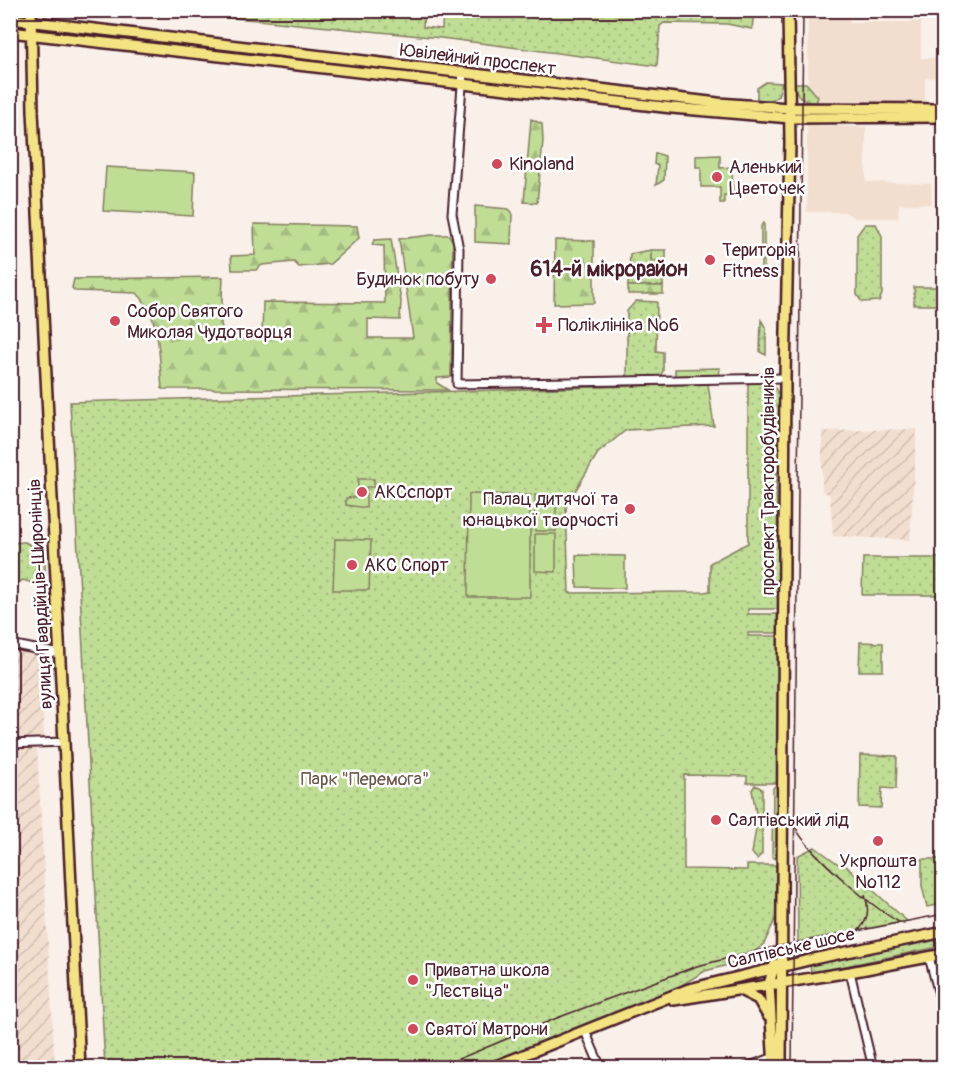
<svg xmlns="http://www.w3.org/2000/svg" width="954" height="1078" font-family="Pangolin,sans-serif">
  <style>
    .built { fill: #f2decf }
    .industrial { fill: url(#industrial-furrows) }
    .green { fill: url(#green-dots); stroke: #847e60; stroke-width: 1.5 }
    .forest { fill: url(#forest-firs); stroke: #847e60; stroke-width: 1.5 }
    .pitch { fill: #bfdd95; stroke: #847e60; stroke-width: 1.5 }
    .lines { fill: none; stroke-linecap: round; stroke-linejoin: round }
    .minor-casing { stroke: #4a1f2b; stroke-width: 11 }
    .major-casing { stroke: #4a1f2b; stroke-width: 14 }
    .minor { stroke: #fff; stroke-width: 7 }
    .major { stroke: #f4e382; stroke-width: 9 }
    .tram { stroke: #4a1f2b; stroke-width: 1.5 }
    .poi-dot { fill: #d1495b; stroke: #fff; stroke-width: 2 }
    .labels { text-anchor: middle; stroke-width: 5; stroke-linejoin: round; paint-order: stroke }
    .street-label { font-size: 18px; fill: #4a1f2b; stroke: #fff }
    .poi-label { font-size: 18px; fill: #4a1f2b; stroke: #fff; text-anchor: start }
    .park-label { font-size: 18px; fill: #6d584b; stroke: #fff }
    .quarter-label { font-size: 21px; font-weight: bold; fill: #4a1f2b; stroke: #fff }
  </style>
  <defs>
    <pattern id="industrial-furrows" width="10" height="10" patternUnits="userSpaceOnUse" patternTransform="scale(1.5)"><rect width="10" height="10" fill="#f2decf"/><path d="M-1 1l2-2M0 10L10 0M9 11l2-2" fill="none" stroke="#d1beb2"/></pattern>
    <pattern id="green-dots" width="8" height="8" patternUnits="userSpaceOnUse" patternTransform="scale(1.5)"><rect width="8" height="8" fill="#bfdd95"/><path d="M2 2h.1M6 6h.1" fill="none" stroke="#a6bd81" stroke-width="1.8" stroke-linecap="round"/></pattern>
    <pattern id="forest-firs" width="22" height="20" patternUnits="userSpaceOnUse" patternTransform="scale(1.5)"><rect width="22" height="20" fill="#bfdd95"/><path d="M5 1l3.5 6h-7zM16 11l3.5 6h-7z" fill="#a6bd81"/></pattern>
  </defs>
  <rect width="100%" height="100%" fill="#f9f0e9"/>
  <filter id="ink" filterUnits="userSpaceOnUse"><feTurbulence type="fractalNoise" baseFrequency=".0167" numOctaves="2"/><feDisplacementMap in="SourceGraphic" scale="12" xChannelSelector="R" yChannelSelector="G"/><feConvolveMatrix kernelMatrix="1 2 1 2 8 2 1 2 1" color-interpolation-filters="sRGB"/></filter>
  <g filter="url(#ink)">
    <!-- built -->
    <path class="built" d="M 808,11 L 849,11 L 850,22 L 921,22 L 921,58 L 943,58 L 943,77 L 925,78 L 925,104 L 808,104 Z
      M 807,125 L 866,127 L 866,182 L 931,184 L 932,204 L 899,204 L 898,218 L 855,218 L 845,212 L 807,212 Z"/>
    <!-- industrial -->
    <path class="industrial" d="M 917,429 L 910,540 L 833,536 L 830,495 L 822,491 L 822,431 Z
      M 10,651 L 41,653 L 44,739 L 11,740 Z
      M 37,747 L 55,1067 L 11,1067 L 11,748 Z"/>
    <!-- green -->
    <path class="green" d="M 164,11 L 424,11 L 423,27 L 442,29 L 443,11 L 754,11 L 752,29 L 727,24 L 664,23 L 660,26 L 657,66 L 441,38 Z
      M 766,82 L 782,83 L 778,96 L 772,100 L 757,100 L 757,88 Z
      M 795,83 L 806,83 L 818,97 L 816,103 C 803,102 795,97 795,83 Z
      M 655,153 L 665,156 L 664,180 L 656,185 L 658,166 L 654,164 Z
      M 764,223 L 764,271 L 761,269 L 761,226 Z
      M 865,224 L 876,224 L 882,236 L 882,294 L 879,301 L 862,302 L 857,295 L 857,235 Z
      M 651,250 L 651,261 L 659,261 L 659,271 L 663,271 L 663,286 L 628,286 L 630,254 Z
      M 914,287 L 943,287 L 943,305 L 914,305 Z
      M 636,301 L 657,302 L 656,351 L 663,352 L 663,371 L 659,378 L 630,378 L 627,376 L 627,311 Z
      M 771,381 L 781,399 L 781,465 L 776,466 C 776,514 780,561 781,609 L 748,609 L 748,614 L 780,614 L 780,633 L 748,633 L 748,636 L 781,636 L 780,783 L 747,783 L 747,776 L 684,775 L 684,869 L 747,870 L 747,865 L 774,865 L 778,867 L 776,917 L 764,944 L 743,961 L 705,971 L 675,989 L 479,1067 L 105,1067 L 70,402 L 708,384 L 714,426 L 626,430 L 598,453 L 566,506 L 569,593 L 704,592 L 710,591 L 710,563 L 748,543 L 748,382 Z
      M 25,542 L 45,554 L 45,583 L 39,585 L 23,580 L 18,583 C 15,600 19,617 16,634 L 11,635 L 11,543 Z
      M 863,558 L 943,558 L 943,595 L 862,595 Z
      M 860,642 L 883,643 L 883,671 L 859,671 Z
      M 860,755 L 897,756 L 896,789 L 882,788 L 881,808 L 859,807 Z
      M 755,785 L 762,789 L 762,813 L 759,816 L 756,813 L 752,790 Z
      M 776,785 L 778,787 L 778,857 L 775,859 L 772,856 L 773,788 Z
      M 759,825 L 762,829 L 762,854 L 757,859 L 752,853 L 756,828 Z
      M 815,847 L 841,866 L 845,865 L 907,921 L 798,942 L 797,856 Z
      M 922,859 L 943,859 L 943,904 L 927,907 L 922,886 Z
      M 943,939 L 943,946 L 811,973 L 810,965 Z"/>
    <!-- forest -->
    <path class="forest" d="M 531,119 L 542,124 L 543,141 L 537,203 L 524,202 Z
      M 475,206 L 509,209 L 512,214 L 511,244 L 475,242 Z
      M 254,224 L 357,226 L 359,238 L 330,264 L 299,267 L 294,262 L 262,265 L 256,270 L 232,270 L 231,256 L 255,255 Z
      M 431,235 L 449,235 L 453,242 L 451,377 L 437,378 L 437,383 L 448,390 L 162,389 C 159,358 161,316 137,293 L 75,291 L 72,288 L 74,279 L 223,277 L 221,324 L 223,332 L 262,335 L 263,302 L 385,303 L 384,246 L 372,245 L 374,240 L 391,239 L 401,301 L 400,320 L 368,319 L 368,338 L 413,338 L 399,239 Z
      M 555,240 L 594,241 L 594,303 L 554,304 Z
      M 651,250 L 666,250 L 666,261 L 651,261 Z
      M 628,286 L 663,286 L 663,294 L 628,294 Z
      M 761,320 L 766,328 L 766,355 L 760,352 Z
      M 720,368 L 719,376 L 675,377 L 675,369 Z"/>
    <!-- pitch -->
    <path class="pitch" d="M 720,155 L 720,168 L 732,167 L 733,195 L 724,195 L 724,203 L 720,203 L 720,187 L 701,187 L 701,167 L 696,167 L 696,156 Z
      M 106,167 L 195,172 L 193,216 L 103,211 Z
      M 358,479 L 374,479 L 374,487 L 366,487 L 366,508 L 346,505 L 346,498 L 358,497 Z
      M 469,494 L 530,495 L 530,597 L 468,597 Z
      M 535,495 L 556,495 L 556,531 L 535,531 Z
      M 535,534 L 556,534 L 556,572 L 535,571 Z
      M 335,539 L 371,540 L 369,590 L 333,590 Z
      M 576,555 L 625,556 L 625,588 L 577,587 Z"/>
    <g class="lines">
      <!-- minor casing -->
      <g class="minor-casing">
        <path id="minor" d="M 463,73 L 452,214 L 459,249 L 457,384 L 785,378
          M 10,644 L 60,654
          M 10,744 L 64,742
          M 929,957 L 944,1013
          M 850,972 L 873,1068
          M 585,1031 L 601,1068
          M 744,1068 L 772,1058"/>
      </g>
      <!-- major casing -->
      <g class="major-casing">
        <path id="major" d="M 31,10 L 33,111 L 80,1068
          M 10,19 L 718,103 L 789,108 L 944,109
          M 10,32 L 672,108 L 790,118 L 944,117
          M 740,990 L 758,999 L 768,1016
          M 674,1000 L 850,972 L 944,954
          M 491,1068 L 689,989 L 813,959 L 944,932
          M 774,1068 L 769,984 L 775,964
          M 781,1068 L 785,378 L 790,143 L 788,10"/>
      </g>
      <!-- minor -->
      <use href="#minor" class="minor"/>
      <!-- major -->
      <use href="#major" class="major"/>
      <!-- tram -->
      <path class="tram" d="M 796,828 C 804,849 882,917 904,924
        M 856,933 C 868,922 870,911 865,895
        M 437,1068 L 557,1018 L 697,966 L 765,949 L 944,914
        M 792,1068 L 803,10"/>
    </g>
  </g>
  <!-- markers -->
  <g class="poi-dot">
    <circle cx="497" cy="164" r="6"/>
    <circle cx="717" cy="177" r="6"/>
    <circle cx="710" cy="260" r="6"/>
    <circle cx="491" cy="279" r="6"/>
    <circle cx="115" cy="321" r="6"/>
    <path d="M541 316h6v6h6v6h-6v6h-6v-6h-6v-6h6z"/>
    <circle cx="362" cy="492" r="6"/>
    <circle cx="630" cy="509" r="6"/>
    <circle cx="352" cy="565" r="6"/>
    <circle cx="716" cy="820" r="6"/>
    <circle cx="878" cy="841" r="6"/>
    <circle cx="413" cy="980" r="6"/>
    <circle cx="413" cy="1029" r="6"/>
  </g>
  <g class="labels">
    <!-- street labels -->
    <g class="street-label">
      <text transform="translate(478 59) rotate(7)" y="6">Ювілейний проспект</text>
      <text transform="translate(768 481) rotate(-90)" y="6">проспект Тракторобудівників</text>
      <text transform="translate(40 594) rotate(-93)" y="6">вулиця Гвардійців-Широнінців</text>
      <text transform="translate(791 948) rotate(-13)" y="6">Салтівське шосе</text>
    </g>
    <!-- poi labels -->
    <g class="poi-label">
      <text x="509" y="170">Kinoland</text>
      <text x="729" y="173">Аленький<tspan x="729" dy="21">Цветочек</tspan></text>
      <text x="722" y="256">Територія<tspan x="722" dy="21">Fitness</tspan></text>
      <text x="479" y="285" text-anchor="end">Будинок побуту</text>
      <text x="127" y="317">Собор Святого<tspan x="127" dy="21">Миколая Чудотворця</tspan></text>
      <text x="558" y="331">Поліклініка №6</text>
      <text x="374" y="498">АКСспорт</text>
      <text x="618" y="505" text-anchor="end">Палац дитячої та<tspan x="618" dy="21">юнацької творчості</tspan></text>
      <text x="364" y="571">АКС Спорт</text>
      <text x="728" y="826">Салтівський лід</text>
      <text x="878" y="867" text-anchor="middle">Укрпошта<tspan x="878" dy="21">№112</tspan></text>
      <text x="425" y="976">Приватна школа<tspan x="425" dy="21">"Лєствіца"</tspan></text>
      <text x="425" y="1035">Святої Матрони</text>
    </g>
    <!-- park labels -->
    <g class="park-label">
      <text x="365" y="785">Парк "Перемога"</text>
    </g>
    <!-- quarter labels -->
    <g class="quarter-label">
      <text x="609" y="276">614-й мікрорайон</text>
    </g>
  </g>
  <!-- margin -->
  <rect width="954" height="1078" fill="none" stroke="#fff" stroke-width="36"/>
  <rect x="18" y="18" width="918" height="1042" fill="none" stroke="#4a1f2b" stroke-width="2" filter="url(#ink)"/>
</svg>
